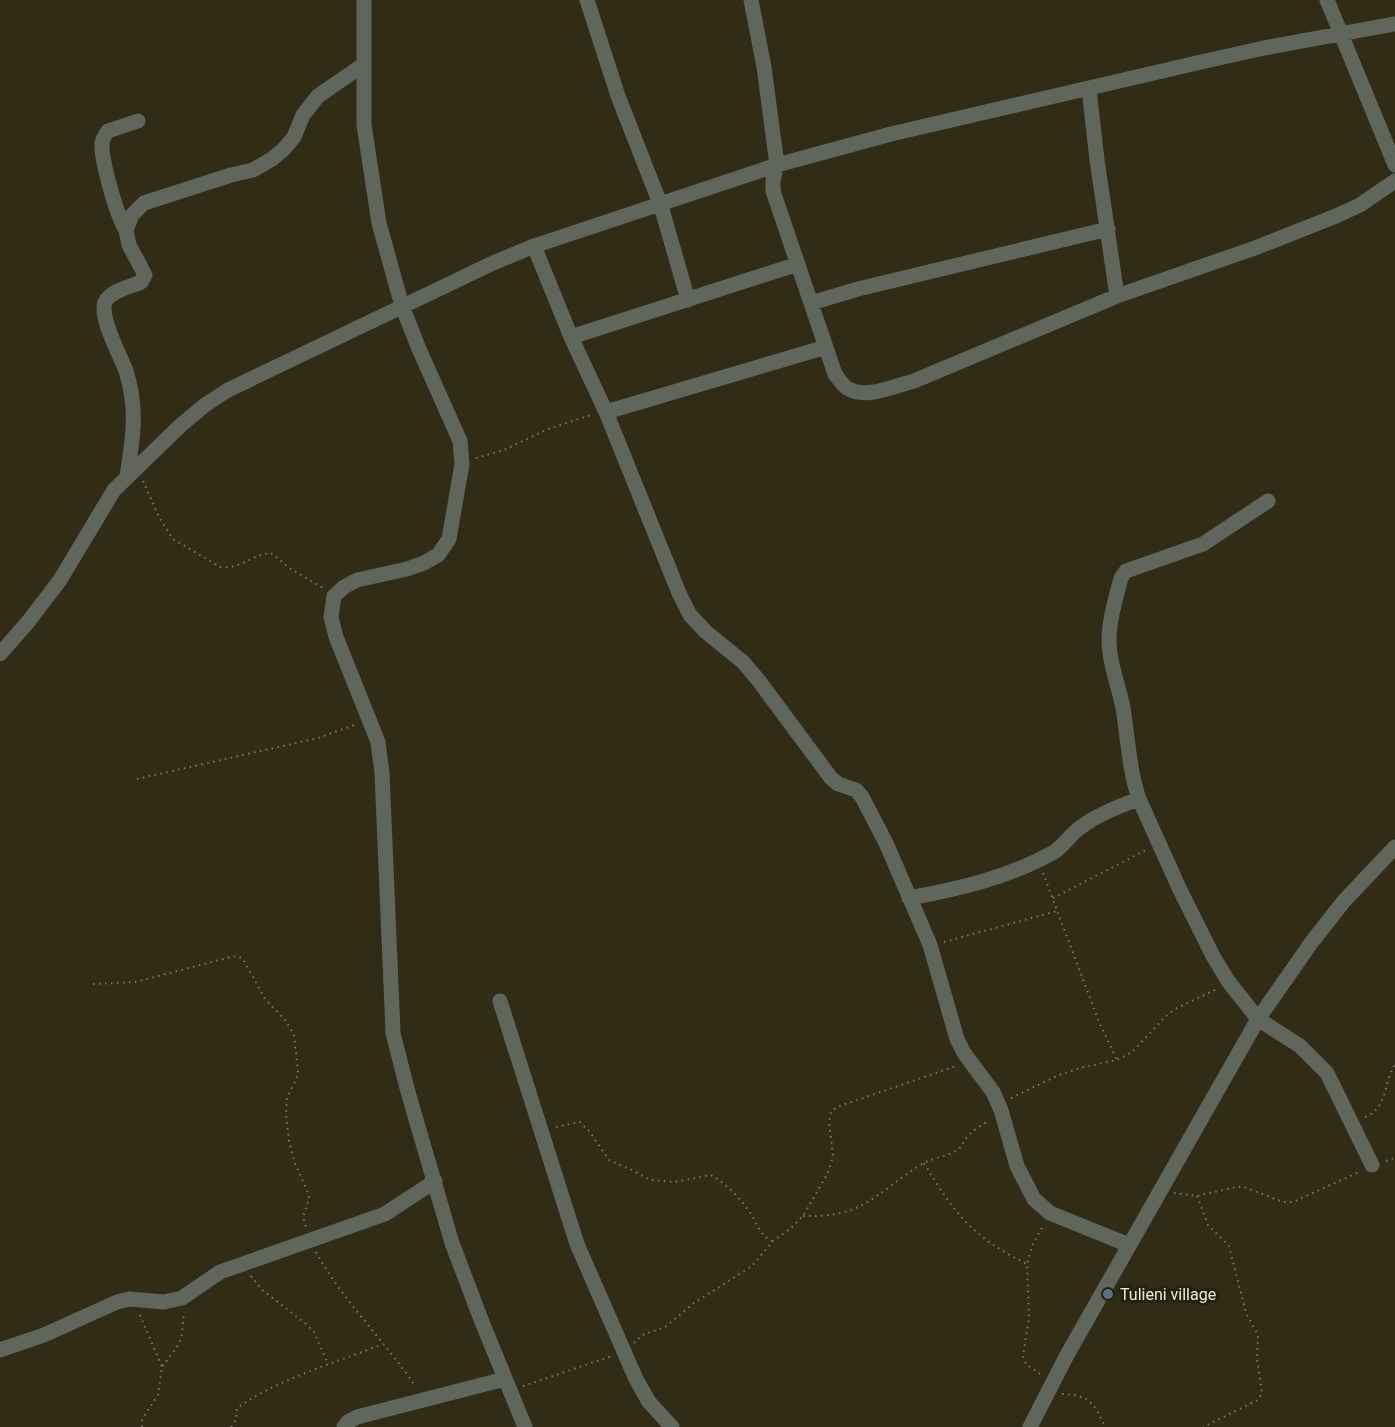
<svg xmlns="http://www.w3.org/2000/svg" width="1395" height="1427" font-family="Roboto,sans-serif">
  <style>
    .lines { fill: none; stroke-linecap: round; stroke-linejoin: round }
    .path { stroke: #7c7865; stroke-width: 2; stroke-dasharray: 1.5 4.5; stroke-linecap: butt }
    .minor { stroke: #61665c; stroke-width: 15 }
    .service-dot { fill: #5c6f8a; stroke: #27220c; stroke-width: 2 }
    .labels { text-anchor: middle; stroke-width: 6; stroke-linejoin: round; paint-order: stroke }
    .poi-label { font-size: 16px; fill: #edeadc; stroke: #27220c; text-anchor: start }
  </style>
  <rect width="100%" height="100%" fill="#312c16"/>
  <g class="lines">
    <!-- path -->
    <path class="path" d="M 476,458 L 504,450 L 548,429 L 591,415
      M 143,481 L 160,519 L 173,539 L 220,567 C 239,570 253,554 271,553 L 291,569 L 323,588
      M 137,779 L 318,738 L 357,724
      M 1043,873 L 1099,1022 L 1117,1060
      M 1053,898 L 1146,850
      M 944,942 L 1057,911
      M 93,984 L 135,982 L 231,957 L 237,956 L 243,959 L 265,999 L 285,1020 L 294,1035 L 298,1072 L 296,1080 L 287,1097 L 286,1114 L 289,1141 L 294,1161 L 308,1193 L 309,1199 L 303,1217 L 306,1227
      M 1011,1098 L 1059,1075 L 1080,1068 L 1117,1060 L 1132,1052 L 1166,1016 L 1175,1009 L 1217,989
      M 1365,1117 C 1389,1107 1383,1083 1395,1064
      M 556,1127 L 580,1122 L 589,1131 L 609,1160 L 632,1170 L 650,1180 L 675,1182 L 711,1175 C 727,1184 743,1201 752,1216 C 759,1227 760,1235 772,1241
      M 1386,1161 L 1395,1158
      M 924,1163 C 955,1214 972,1237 1027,1264
      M 1174,1193 L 1197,1196 L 1236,1187 L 1244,1187 L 1283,1202 L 1293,1202 L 1359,1172
      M 1197,1196 L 1208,1225 L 1229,1246 L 1246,1313 L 1258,1335 L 1257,1359 L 1262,1393 L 1258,1400 L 1203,1427
      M 803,1216 C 865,1218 875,1193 922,1164 C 932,1158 945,1157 956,1151 C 962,1148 963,1142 967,1137 C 972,1130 982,1126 989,1120
      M 316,1252 C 343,1301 384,1340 416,1387
      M 251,1276 L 262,1290 L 305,1323 L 314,1332 L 328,1364
      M 140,1315 L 162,1367
      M 634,1343 L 642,1335 L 665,1327 L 694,1303 L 752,1266 L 773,1241 L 790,1229 L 803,1216 L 828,1173 L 833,1156 L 829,1122 L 831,1112 L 837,1107 L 956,1066
      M 1040,1374 L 1026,1364 L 1023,1356 L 1029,1317 L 1027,1264 L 1033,1244 L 1044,1224
      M 523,1386 L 612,1356
      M 1062,1394 C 1090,1395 1094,1403 1105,1427
      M 142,1427 L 142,1421 L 145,1414 L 158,1395 L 162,1367 L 179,1344 L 182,1334 L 184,1312
      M 231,1427 L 236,1420 L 237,1408 C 282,1377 333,1364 383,1344"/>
    <!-- minor -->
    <path class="minor" d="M 364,0 L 364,125 L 379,223 L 402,306 L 419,349 L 460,441 L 462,464 L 449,539 L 438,555 L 424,563 L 407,569 L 357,580 L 344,587 L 334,596 L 331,617 L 336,637 L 378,742 L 382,773 L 393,1033 L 408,1092 L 452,1243 L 482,1322 L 525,1427
      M 587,0 L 618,96 L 661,206 L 688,300
      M 751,0 L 764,67 L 777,165 L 773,180 L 773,191 L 835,374 C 839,379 842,385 847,388 C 866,400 894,386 914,381 L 1117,296 L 1255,248 L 1336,216 L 1360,205 L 1395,181
      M 1327,0 L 1395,165
      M 1089,89 L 1097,160 L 1117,296
      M 126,230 C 117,217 101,160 102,144 C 102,139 105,135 108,131 L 138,121
      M 534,246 L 571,337 L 606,412 L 679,593 L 690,615 L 706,632 L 743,662 L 759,681 L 831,778 L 838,784 L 856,790 L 862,797 L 886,843 L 930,945 L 957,1039 L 964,1053 L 993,1092 L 1001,1110 L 1017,1166 L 1034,1199 L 1050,1213 L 1129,1245
      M 811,303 L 858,289 L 1108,229
      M 571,337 L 798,264
      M 606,412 L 826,347
      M 127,476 C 133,438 138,409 126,371 C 120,355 99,317 105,302 C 111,290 131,287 141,282 L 145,275 L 129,245 L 126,230 L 132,215 L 144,203 L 231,175 L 253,170 L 272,159 L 284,149 L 294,137 L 303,115 L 318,96 L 363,65
      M 1268,501 L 1203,544 L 1126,571 L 1121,578 C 1116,598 1109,619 1109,641 C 1109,664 1119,686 1123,708 C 1128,739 1129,769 1139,799 L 1180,890 L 1213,956 L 1228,981 L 1258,1019 L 1300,1046 L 1327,1073 L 1372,1165
      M 0,654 L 28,622 L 60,580 L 114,490 L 181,425 L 205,405 L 228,390 L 493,263 L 534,246 L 777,165 L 891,134 L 1201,62 L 1264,48 L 1395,24
      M 909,898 C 959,889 1010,877 1054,852 C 1065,845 1070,834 1081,827 C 1098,814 1119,806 1139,799
      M 500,1001 L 577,1244 L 636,1379 L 649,1402 L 672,1427
      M 0,1350 L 44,1335 L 117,1302 L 129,1299 L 164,1302 L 182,1298 L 220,1272 L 385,1214 L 435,1181
      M 344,1427 L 348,1422 L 357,1417 L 505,1379
      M 1030,1427 L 1067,1355 L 1258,1019 L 1311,943 L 1344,901 L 1395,847"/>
  </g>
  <!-- markers -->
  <circle class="service-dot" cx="1108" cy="1294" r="6"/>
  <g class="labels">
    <!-- poi labels -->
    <g class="poi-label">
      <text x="1120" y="1300">Tulieni village</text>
    </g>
  </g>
</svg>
